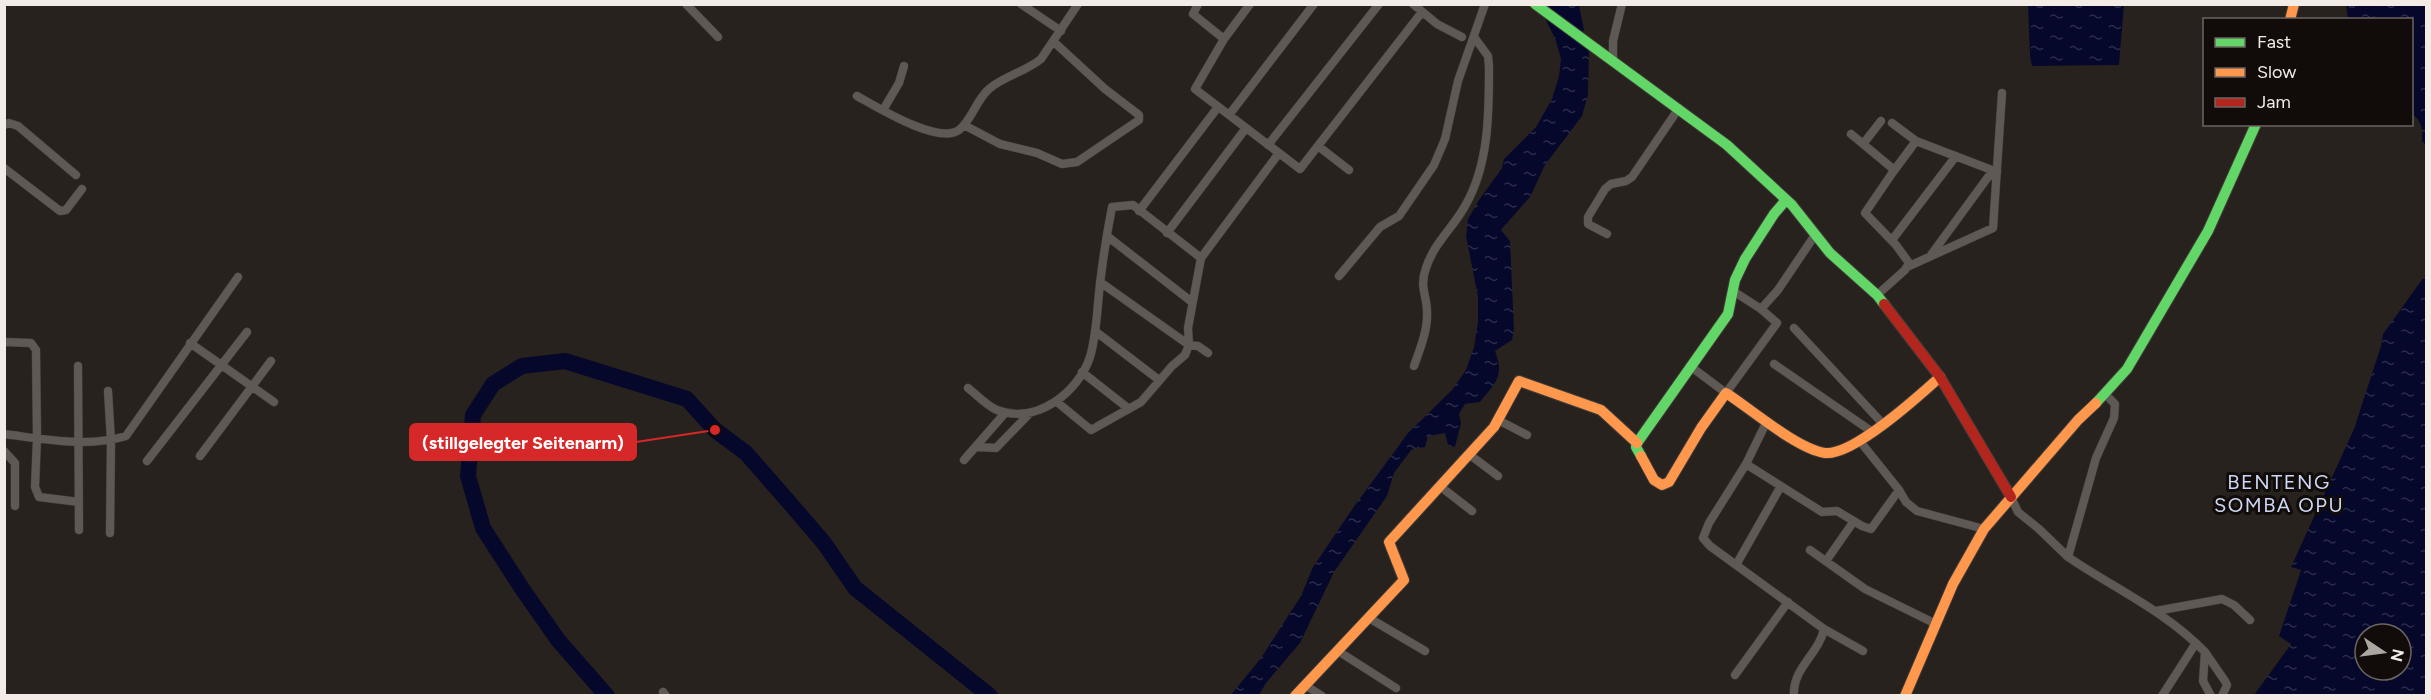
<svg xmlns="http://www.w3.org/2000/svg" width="2431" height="700" font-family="Figtree,sans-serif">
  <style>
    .water { fill: url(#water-ripples); fill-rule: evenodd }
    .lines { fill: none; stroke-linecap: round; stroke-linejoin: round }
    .river { stroke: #06082b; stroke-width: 16 }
    .street-casing { stroke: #413c39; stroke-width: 9 }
    .fast-casing { stroke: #413c39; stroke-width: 12 }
    .slow-casing { stroke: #413c39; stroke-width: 12 }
    .jam-casing { stroke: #413c39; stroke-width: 12 }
    .street { stroke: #5f5955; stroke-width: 8 }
    .fast { stroke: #63d668; stroke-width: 10 }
    .slow { stroke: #ff974d; stroke-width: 10 }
    .jam { stroke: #b3261e; stroke-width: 10 }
    .labels { text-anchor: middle; stroke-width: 6; stroke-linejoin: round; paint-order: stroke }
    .quarter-label { font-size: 20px; letter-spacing: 1.5px; fill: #cdd7f3; stroke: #110c09 }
    .leader { fill: none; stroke: #d62828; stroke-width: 2 }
    .callout-dot { fill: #d62828; stroke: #110c09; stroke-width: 2 }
    .callout { fill: #d62828; stroke: #d62828; stroke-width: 2 }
    .callout-label { font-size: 18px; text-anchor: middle; font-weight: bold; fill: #fff }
  </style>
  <defs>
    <pattern id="water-ripples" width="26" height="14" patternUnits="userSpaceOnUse" patternTransform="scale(1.5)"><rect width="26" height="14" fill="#06082b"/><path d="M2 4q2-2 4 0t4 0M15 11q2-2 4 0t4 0" fill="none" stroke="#2b2c4a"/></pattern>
  </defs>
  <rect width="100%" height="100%" fill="#28221e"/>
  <!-- water -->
  <path class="water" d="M 1538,5 L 1579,5 L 1584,30 L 1578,40 L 1589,51 L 1588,95 L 1582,116 L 1545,165 L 1530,197 L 1501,230 L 1510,241 L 1514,329 L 1512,340 L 1495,351 C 1505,377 1495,383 1480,402 L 1465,404 L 1459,414 L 1461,423 L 1455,447 L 1448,445 L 1445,433 L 1428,436 L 1425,447 L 1412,449 L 1394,473 L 1387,496 L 1334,572 L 1300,643 L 1266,683 L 1259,695 L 1230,696 L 1261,658 L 1301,596 L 1313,567 L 1353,508 L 1408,433 L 1452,390 L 1466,370 L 1474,347 L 1478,322 L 1478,297 L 1466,236 L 1468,219 L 1479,200 L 1502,168 L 1504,159 L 1536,127 L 1552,99 L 1559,76 L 1561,59 L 1555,38 Z
    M 2028,5 L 2124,5 L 2119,65 L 2032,66 L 2030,56 Z
    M 2346,5 L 2426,5 L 2426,145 L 2422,141 C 2423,130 2422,121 2412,114 L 2412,20 L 2348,19 Z
    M 2426,274 L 2426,695 L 2254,695 L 2291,644 L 2279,636 L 2301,570 L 2291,567 L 2354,429 L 2381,346 L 2383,334 ZM 2365,634 L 2401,634 L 2401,670 L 2365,670 Z"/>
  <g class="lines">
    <!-- river -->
    <path class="river" d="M 607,696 L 558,640 L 521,587 L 483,528 L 468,476 L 473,415 L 493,384 L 522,366 L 565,361 L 687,399 L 715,430 L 746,453 L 788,501 L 824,543 L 855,588 L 990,696"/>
    <!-- street casing -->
    <g class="street-casing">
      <path id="street" d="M 686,4 L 718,37
        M 1021,4 L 1061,31
        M 1198,4 L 1193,14 L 1224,39
        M 1250,4 L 1224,39 L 1195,89 L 1300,169 L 1422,12
        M 1413,4 L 1437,24 L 1462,37
        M 1613,61 L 1613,41 L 1622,4
        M 857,96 C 877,107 938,145 959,130 C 972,120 976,100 989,89 C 1004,76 1025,72 1041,59 L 1078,4
        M 883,110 L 899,83 L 904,66
        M 1229,115 L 1314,4
        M 1892,123 L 1916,141
        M 4,125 L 9,123 L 18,126 L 76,175
        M 964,125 L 1000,144 L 1037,153 L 1062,164 L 1077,162 L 1139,120 L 1139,115 L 1105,89 L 1054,42
        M 1851,134 L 1892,168 L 1893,172 L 1865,213 L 1896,245 L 1909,263 L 1905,270 L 1877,295
        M 1863,144 L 1881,121
        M 1268,145 L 1379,4
        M 1318,146 L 1349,170
        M 4,168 L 60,211 L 66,210 L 82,189
        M 1893,172 L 1916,141 L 1997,172
        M 1139,211 L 1218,107
        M 1167,233 L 1246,128
        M 1607,234 L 1588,224 L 1588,217 L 1605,189 L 1611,184 L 1626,181 L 1632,177 L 1679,108
        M 1107,236 L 1192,302
        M 1892,240 L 1956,156
        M 1931,255 L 1988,177 L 1997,172
        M 1907,267 L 1993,228 L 2002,93
        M 1339,276 L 1380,227 L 1399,216 L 1434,165 L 1445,139 L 1458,81 L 1485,4
        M 1100,282 L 1189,345 L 1198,346 L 1208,353
        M 1761,309 L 1778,290 L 1815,235
        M 1794,328 L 1883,424
        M 1095,331 L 1159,380
        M 4,342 L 31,343 L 36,350 L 37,438 L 35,487 L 39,497 L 79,502
        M 190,343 L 274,402
        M 1774,364 L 1871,431
        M 78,366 L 79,530
        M 1414,366 C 1420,349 1428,330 1427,312 C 1427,295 1419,287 1426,268 C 1434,243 1453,228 1465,206 C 1489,165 1489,113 1489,67 L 1488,56 L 1474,37
        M 1690,366 L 1726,393 L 1777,323 L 1761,309 L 1733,291
        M 1082,372 L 1129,409
        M 968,388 C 977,395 987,406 997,410 C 1036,425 1078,393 1090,357 C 1097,333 1097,308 1100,284 C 1103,258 1107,233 1112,207 L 1133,205 L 1201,258
        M 108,391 L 111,441 L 110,533
        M 2105,394 L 2115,404 L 2114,418 L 2096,458 L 2068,557 C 2115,589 2164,610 2205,652 L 2203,681 L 2211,696
        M 1057,402 L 1091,430 L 1141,402 L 1172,366 L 1185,355 L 1189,345 L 1188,328 L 1201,258 L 1279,153
        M 1498,420 L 1527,435
        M 1767,421 L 1746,464 L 1709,523 L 1703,538 L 1710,546 L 1824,629 L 1863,651
        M 4,434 C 44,439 88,448 126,436 L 238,277
        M 976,447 L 996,448 L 1030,413
        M 4,451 L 15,463 L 15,506
        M 1470,455 L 1498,476
        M 200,456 L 271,361
        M 964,460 L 1005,413
        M 147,461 L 247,332
        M 1746,464 L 1822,512 L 1837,511 L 1862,526 L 1871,529 L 1899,490 L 1859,440
        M 1441,487 L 1472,511
        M 1899,490 L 1906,502 L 1917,511 L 1984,529
        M 2011,497 L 2018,512 L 2039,529 L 2068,557
        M 1810,550 L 1865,589 L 1936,624
        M 1826,561 L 1854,521
        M 1736,565 L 1781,486
        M 2156,611 L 2222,599 L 2234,605 L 2250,620
        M 1369,618 L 1425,651
        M 1338,651 L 1396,688
        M 2205,652 L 2225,681 L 2227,685 L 2222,696
        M 1735,675 L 1788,602
        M 1305,685 L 1322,696
        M 663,692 L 666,696
        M 1794,696 C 1792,668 1819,654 1824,629
        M 2162,696 L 2196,643"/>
    </g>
    <!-- fast casing -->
    <g class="fast-casing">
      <path id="fast" d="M 1535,4 L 1727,145 L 1792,205 L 1830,253 L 1877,295 L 1884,304
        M 2096,403 L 2127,369 L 2208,231 L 2256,124
        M 1641,456 L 1636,447 L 1637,443 L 1728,314 L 1735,280 L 1745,259 L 1774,214 L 1786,200"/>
    </g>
    <!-- slow casing -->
    <g class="slow-casing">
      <path id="slow" d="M 2290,20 L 2294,4
        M 1641,456 L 1654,480 L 1662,485 L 1669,482 L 1701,428 L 1726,393 C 1751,409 1797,449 1825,453 C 1853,456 1919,396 1940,377
        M 1295,696 L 1404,580 L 1389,542 L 1494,427 L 1519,381 L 1601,410 L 1637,443
        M 1905,696 L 1953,584 L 1984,529 L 2078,420 L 2096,403"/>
    </g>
    <!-- jam casing -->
    <g class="jam-casing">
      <path id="jam" d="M 1884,304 L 1940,377 L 2011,497"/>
    </g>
    <!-- street -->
    <use href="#street" class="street"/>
    <!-- fast -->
    <use href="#fast" class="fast"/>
    <!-- slow -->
    <use href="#slow" class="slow"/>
    <!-- jam -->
    <use href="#jam" class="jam"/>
  </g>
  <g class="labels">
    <!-- quarter labels -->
    <g class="quarter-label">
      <text x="2279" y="489">BENTENG<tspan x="2279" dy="23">SOMBA OPU</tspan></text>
    </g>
  </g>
  <!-- callouts -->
  <path class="leader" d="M715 430L636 442"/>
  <circle class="callout-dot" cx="715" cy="430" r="6"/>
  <rect class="callout" x="410" y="424" width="226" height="36" rx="6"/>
  <g class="callout-label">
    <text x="523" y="449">(stillgelegter Seitenarm)</text>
  </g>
  <!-- border -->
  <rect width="2431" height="700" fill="none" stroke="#f3ebe6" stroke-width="12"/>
  <!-- legend -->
  <rect x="2203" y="18" width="210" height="108" fill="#110c09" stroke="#6b6561" stroke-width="1.5"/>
  <rect x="2215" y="38" width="30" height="9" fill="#63d668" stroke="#6b6561" stroke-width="1.5"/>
  <text x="2257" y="48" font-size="18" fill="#f3ebe6">Fast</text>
  <rect x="2215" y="68" width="30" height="9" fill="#ff974d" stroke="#6b6561" stroke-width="1.5"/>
  <text x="2257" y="78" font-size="18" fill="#f3ebe6">Slow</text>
  <rect x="2215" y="98" width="30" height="9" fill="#b3261e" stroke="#6b6561" stroke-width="1.5"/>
  <text x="2257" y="108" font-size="18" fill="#f3ebe6">Jam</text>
  <!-- north arrow -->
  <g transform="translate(2383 652) rotate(103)"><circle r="28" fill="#110c09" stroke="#6b6561" stroke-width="1.5"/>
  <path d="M0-4.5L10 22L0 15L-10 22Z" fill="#aca5a0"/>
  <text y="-9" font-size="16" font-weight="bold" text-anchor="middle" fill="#f3ebe6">N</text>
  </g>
</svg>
